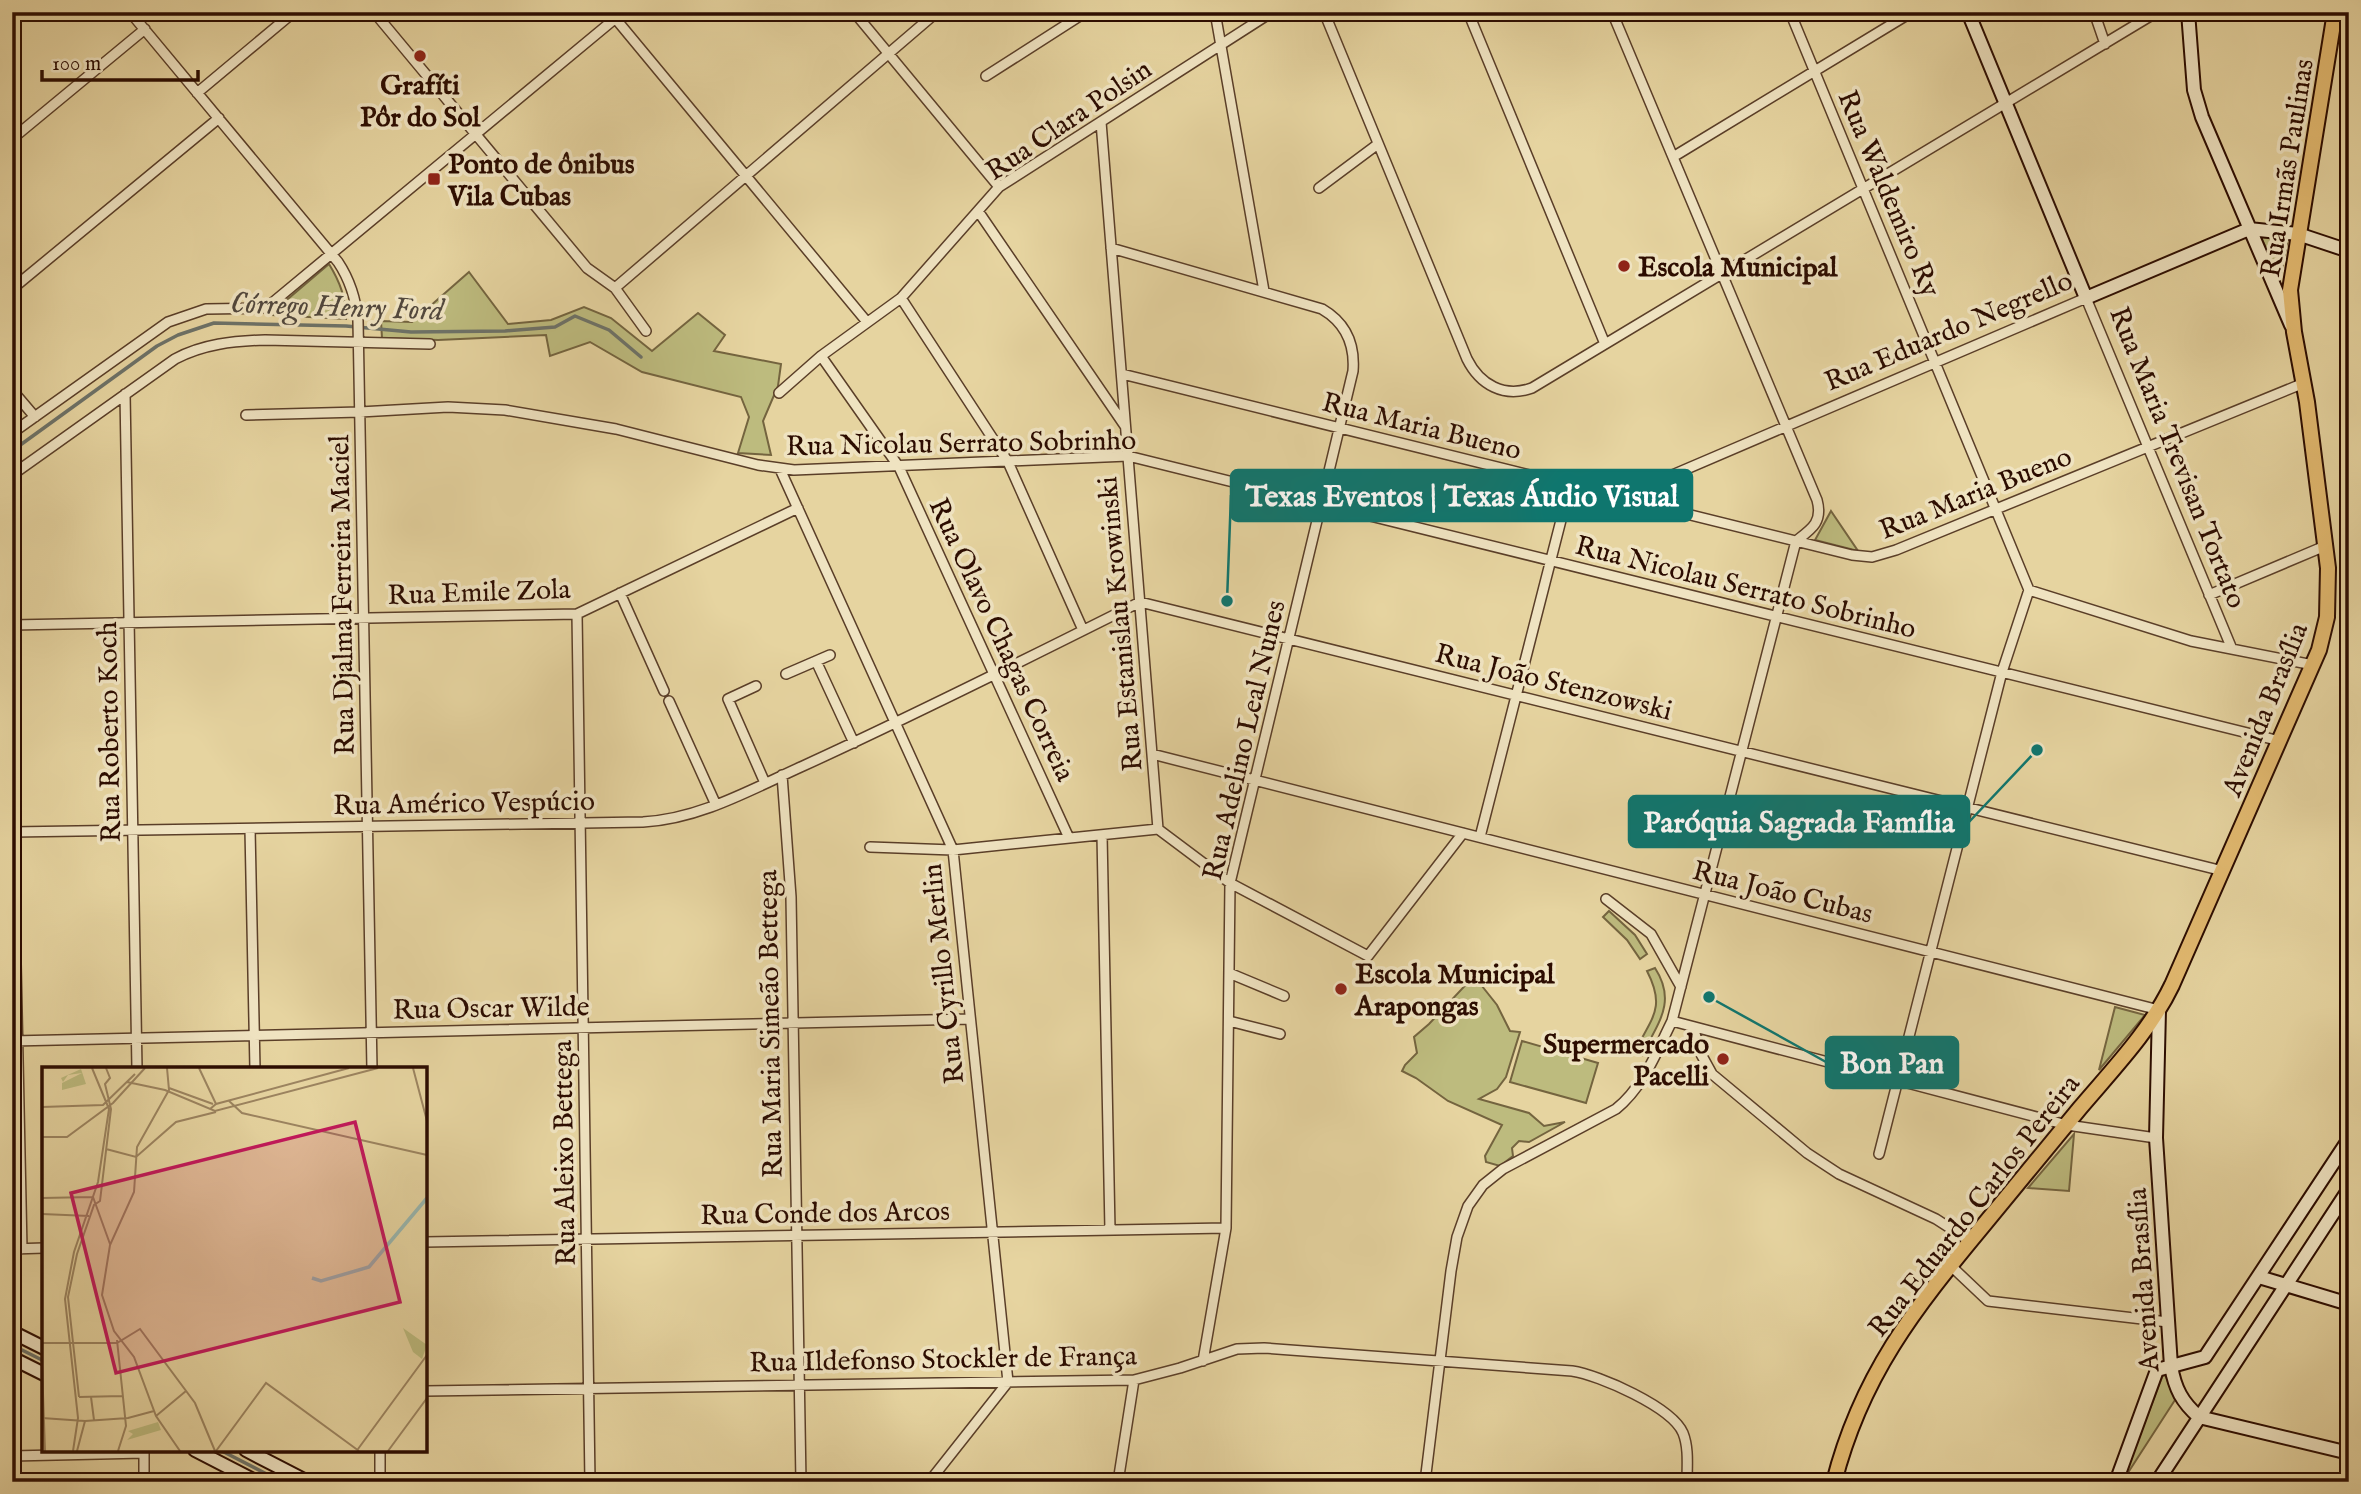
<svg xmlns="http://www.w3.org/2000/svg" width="2361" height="1494" font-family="'IM FELL English',serif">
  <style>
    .green { fill: #bdbb7e; stroke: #74643f; stroke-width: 2 }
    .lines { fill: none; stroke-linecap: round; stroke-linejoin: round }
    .stream { stroke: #6d7268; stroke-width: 3.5 }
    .street-casing { stroke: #5a3e28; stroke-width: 12 }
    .secondary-casing { stroke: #2c0c00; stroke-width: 16 }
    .primary-casing { stroke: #2c0c00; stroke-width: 18 }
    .street { stroke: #efe3c1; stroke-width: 9 }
    .secondary { stroke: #efe3c1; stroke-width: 12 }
    .primary { stroke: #e3ba70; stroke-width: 14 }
    .poi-dot { fill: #8f2418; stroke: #efe3c1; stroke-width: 2.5 }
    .labels { text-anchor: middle; stroke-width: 7; stroke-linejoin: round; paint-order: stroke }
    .poi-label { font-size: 28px; font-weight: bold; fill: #2c0c00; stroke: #efe3c1; text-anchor: start }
    .street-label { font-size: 28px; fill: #2c0c00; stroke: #efe3c1 }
    .water-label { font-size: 30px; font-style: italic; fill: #52483d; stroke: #efe3c1 }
    .inset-river { fill: none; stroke: #99b6ae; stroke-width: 3.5 }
    .inset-road { fill: none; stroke: #9c8460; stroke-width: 2 }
    .view { fill: #c2185b; fill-opacity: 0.15; stroke: #c2185b; stroke-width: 3.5 }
    .inset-edge { fill: none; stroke: #2c0c00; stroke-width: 3.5 }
    .leader { fill: none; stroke: #0f766e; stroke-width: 2.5 }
    .callout-dot { fill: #0f766e; stroke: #efe3c1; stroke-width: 2.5 }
    .callout { fill: #0f766e; stroke: #0f766e; stroke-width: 2.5 }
    .callout-label { font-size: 30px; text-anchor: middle; font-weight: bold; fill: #fff }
  </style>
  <rect width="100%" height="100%" fill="#e6d4a0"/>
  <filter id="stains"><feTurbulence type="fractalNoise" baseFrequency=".00286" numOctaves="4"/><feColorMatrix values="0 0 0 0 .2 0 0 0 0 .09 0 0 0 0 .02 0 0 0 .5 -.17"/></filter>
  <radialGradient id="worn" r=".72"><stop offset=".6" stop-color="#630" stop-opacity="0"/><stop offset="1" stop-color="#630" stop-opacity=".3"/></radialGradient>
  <!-- green -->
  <path class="green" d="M 2261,237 L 2288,239 L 2280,279 Z
    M 329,264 C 340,282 346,298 346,319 L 269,315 Z
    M 469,272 L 508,324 L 551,320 L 584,307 L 611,318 L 652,351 L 698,313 L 725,335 L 714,351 L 781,364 L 778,386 L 763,421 L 771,455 L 738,453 L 749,417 L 741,397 L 642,372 L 590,342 L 550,356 L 546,335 L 438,340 L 382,338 L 381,321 L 412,322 Z
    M 1831,511 L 1858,551 L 1815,540 Z
    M 1609,911 L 1635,935 L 1647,954 L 1640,959 L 1627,940 L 1603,917 Z
    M 1655,968 C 1677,1002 1658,1023 1642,1055 L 1635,1051 C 1652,1017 1666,1008 1647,971 Z
    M 1474,976 L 1497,1005 L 1510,1031 L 1520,1032 L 1506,1077 L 1497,1089 L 1479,1099 L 1529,1113 L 1544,1126 L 1565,1122 L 1529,1142 L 1519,1141 L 1512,1148 L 1513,1156 L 1500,1166 L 1486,1162 L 1485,1156 L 1502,1125 L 1448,1101 L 1416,1078 L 1402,1071 L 1405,1065 L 1417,1053 L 1414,1037 L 1429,1024 Z
    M 2115,1007 L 2145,1015 L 2099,1070 Z
    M 1522,1041 L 1598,1063 L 1586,1103 L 1510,1082 Z
    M 2074,1134 L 2069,1191 L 2028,1188 Z
    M 2164,1372 L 2175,1400 L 2122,1482 Z"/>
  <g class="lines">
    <!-- stream -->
    <path class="stream" d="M 12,451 L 157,346 L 178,335 L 214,323 L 346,326 L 411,332 L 505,331 L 555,327 L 575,316 L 609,330 L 641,357
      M 12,1345 L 44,1361
      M 220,1450 L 282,1482"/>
    <!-- street casing -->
    <g class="street-casing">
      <path id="street" d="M 130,12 L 338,262 C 350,280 356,299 358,321 L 372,1069
        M 374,12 L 587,268 L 615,288 L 646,331
        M 610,12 L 867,322
        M 854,12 L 999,187
        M 1215,12 L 1264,291
        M 1324,12 L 1467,359 C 1480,385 1504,398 1532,388 L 2157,12
        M 1468,12 L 1605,344
        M 1790,12 L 2029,590 L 2002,672 L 1879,1154
        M 2094,12 L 2105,44
        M 986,76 L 1086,12
        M 197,93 L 294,12
        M 1101,122 L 1158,829
        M 12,139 L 145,29
        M 1673,157 L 1912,12
        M 1319,188 L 1378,144
        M 978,211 L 1125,426
        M 1111,248 L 1322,309 C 1346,323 1355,345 1353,371 L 1230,883 L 1226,1228 L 1203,1361
        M 615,288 L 937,12
        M 12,289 L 219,118
        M 901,298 L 1008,462 L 1083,630
        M 821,356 L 899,467 L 1069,838
        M 1122,374 L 1852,555 L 1872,557 L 1896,550 L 2304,383
        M 12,390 L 35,417
        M 779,393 L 821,356 L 901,298 L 999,187 L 1272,12
        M 125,394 L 137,1069
        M 246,415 L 360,412 L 448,407 L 505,410 L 616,429 L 758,465 L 794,470 L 1128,456 L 2280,741
        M 12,433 L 168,322 L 206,309 L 266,308 L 623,12
        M 780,469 L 953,850 L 1008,1382 L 929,1482
        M 12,475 L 175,359 C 203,344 233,341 265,340 L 430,344
        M 1621,497 L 2086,298 L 2232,649
        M 2029,590 L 2191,641 L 2313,665
        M 620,593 L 664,691
        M 2209,595 L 2325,546
        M 577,614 L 590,1482
        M 12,625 L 577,614 L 798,508
        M 816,661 L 854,743
        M 786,674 L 830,655
        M 756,686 L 728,699 L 765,783
        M 669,701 L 716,805
        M 1152,754 L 2159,1010
        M 12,774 L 22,1249
        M 782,775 L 791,897 L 801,1482
        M 250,829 L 255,1069
        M 12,832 L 643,822 C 700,819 752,789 803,766 C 917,714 1028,658 1140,602 L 2223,871
        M 1102,835 L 1110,1230
        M 1480,837 L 1570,485
        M 870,847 L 953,850 L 1158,829 L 1230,883 L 1368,956 L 1463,833
        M 1606,899 L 1651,934 L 1681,987
        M 1229,973 L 1284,996
        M 1229,1021 L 1280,1034
        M 1672,1021 L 2067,1125 L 2156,1138
        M 1693,1027 L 1701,1054 L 1712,1074 L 1807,1153 L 1839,1174 L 1936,1219 L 1970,1241
        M 12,1041 L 970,1019
        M 425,1242 L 1226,1228
        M 12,1249 L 44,1248
        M 1950,1265 L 1988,1301 L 2168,1322
        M 425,1391 L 1134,1380 L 1180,1368 L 1237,1349 L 1264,1348 L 1572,1371 C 1599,1375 1672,1407 1683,1433 C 1689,1448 1687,1466 1687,1482
        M 144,1450 L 144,1482
        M 380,1450 L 380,1482
        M 12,1456 L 144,1453
        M 1118,1482 L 1134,1380
        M 1425,1482 L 1451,1271 L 1457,1237 L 1468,1206 L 1483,1185 L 1503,1169 L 1616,1109 C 1644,1086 1656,1053 1672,1021 L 1796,541 C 1812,529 1823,522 1817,500 L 1612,12"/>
    </g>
    <!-- secondary casing -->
    <g class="secondary-casing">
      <path id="secondary" d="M 1968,12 L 2086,298 L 2249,229 L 2298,234 L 2349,251
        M 2188,12 L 2194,90 L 2202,117 L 2291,325
        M 2159,1010 L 2156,1138 L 2171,1366 C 2175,1389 2182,1402 2199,1417 L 2349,1453
        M 2259,1277 L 2349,1304
        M 12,1332 L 44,1348
        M 12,1358 L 44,1374
        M 195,1450 L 257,1482
        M 246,1450 L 308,1482
        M 2116,1482 L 2157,1370 L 2205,1357 L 2349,1139
        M 2157,1482 L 2349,1189"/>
    </g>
    <!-- primary casing -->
    <g class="primary-casing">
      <path id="primary" d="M 1834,1482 C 1861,1376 1914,1309 1982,1227 C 2015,1187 2047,1148 2080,1108 C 2113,1069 2150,1031 2172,985 L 2319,650 L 2327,617 L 2328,568 L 2307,402 L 2294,332 L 2290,290 L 2335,12"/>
    </g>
    <!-- street -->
    <use href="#street" class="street"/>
    <!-- secondary -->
    <use href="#secondary" class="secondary"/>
    <!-- primary -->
    <use href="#primary" class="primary"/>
  </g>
  <!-- markers -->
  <g class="poi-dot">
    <circle cx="420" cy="56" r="7"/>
    <rect x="427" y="172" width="14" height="14" rx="3.5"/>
    <circle cx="1624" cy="266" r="7"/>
    <circle cx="1341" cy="989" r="7"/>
    <circle cx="1723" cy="1059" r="7"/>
  </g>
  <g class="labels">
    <!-- poi labels -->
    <g class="poi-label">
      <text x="420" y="94" text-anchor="middle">Grafíti<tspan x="420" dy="32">Pôr do Sol</tspan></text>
      <text x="448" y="173">Ponto de ônibus<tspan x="448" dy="32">Vila Cubas</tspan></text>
      <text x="1638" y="276">Escola Municipal</text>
      <text x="1355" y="983">Escola Municipal<tspan x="1355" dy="32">Arapongas</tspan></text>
      <text x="1709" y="1053" text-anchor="end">Supermercado<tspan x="1709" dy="32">Pacelli</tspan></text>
    </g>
    <!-- street labels -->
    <g class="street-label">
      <text transform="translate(1068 119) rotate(-34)" y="10">Rua Clara Polsin</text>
      <text transform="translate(2286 168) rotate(-81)" y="10">Rua Irmãs Paulinas</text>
      <text transform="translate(1890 193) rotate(67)" y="10">Rua Waldemiro Ry</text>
      <text transform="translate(1948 330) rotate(-23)" y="10">Rua Eduardo Negrello</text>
      <text transform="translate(1422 425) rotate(14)" y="10">Rua Maria Bueno</text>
      <text transform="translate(961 442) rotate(-1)" y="10">Rua Nicolau Serrato Sobrinho</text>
      <text transform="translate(2179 457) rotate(68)" y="10">Rua Maria Trevisan Tortato</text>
      <text transform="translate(1975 492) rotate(-22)" y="10">Rua Maria Bueno</text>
      <text transform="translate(1746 586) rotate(14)" y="10">Rua Nicolau Serrato Sobrinho</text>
      <text transform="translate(479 591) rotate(-2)" y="10">Rua Emile Zola</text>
      <text transform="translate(341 595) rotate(-91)" y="10">Rua Djalma Ferreira Maciel</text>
      <text transform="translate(1119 624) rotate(-95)" y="10">Rua Estanislau Krowinski</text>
      <text transform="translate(1003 639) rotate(65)" y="10">Rua Olavo Chagas Correia</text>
      <text transform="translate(1554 681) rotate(14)" y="10">Rua João Stenzowski</text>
      <text transform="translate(2264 709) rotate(-68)" y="10">Avenida Brasília</text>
      <text transform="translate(108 732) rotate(-91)" y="10">Rua Roberto Koch</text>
      <text transform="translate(1243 740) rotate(-77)" y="10">Rua Adelino Leal Nunes</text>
      <text transform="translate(464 802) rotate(-1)" y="10">Rua Américo Vespúcio</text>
      <text transform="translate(1783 891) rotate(14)" y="10">Rua João Cubas</text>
      <text transform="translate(942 974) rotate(-96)" y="10">Rua Cyrillo Merlin</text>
      <text transform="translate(491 1007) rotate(-1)" y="10">Rua Oscar Wilde</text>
      <text transform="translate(769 1024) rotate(-91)" y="10">Rua Maria Simeão Bettega</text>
      <text transform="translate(563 1153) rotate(-91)" y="10">Rua Aleixo Bettega</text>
      <text transform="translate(1973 1205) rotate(-52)" y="10">Rua Eduardo Carlos Pereira</text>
      <text transform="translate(825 1212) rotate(-1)" y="10">Rua Conde dos Arcos</text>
      <text transform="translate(2142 1280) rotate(-94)" y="10">Avenida Brasília</text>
      <text transform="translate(943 1358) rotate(-1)" y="10">Rua Ildefonso Stockler de França</text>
    </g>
    <!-- water labels -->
    <g class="water-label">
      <text transform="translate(337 306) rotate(2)" y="10">Córrego Henry Ford</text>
    </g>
  </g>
  <!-- overview -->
  <g transform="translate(42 1067)">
    <rect width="385" height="385" fill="#e6d4a0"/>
    <path d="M 39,2 L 44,17 L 20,23 L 20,16 L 40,6 L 26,8 L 21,15 L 19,11 ZM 361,261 L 385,278 L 380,292 L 371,285 ZM 116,355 L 119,363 L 85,373 L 91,367 L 86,364 Z" fill="#bdbb7e"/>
    <path class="inset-river" d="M 270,211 L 279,214 L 327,200 L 385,131"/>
    <path class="inset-road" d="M 125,1 L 127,23 L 95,80 L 92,125 L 68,178 L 60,228 L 72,264 L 92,290 L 114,349 L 138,384M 157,1 L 174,37M 371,1 L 385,54M 85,15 L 123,23 L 173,44 L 336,1M 127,21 L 171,37M 186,33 L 200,46 L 385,88M 0,40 L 61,38 L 93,7M 168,42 L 174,37 L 307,1M 0,70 L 25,70 L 71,36 L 103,1M 64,82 L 94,90 L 134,55 L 174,45M 51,130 L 68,177M 0,131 L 51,130M 0,147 L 47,149M 75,273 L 84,359 L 76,384M 0,276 L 75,276 L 98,262 L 153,336 L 173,384M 0,298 L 3,384M 37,330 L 26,230 L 35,187 L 52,138 L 58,134 L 69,42 L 63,17 L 68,11 L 64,1M 37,330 L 80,329M 49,330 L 52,353M 114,349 L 144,324M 0,351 L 43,354M 43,354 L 86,351 L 112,344M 316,382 L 385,288M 31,384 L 36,351 L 23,232 L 32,185 L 56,115 L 67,42 L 50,1M 35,384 L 43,354M 174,384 L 224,316 L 317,384M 346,384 L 385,331"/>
    <path class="view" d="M 313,55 L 358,235 L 74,306 L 29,126 Z"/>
    <rect width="385" height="385" class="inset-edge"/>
  </g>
  <!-- callouts -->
  <path class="leader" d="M1227 601L1231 495M2037 750L1969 822M1709 997L1826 1062"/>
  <g class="callout-dot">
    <circle cx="1227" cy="601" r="7"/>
    <circle cx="2037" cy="750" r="7"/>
    <circle cx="1709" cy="997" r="7"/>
  </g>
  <g class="callout">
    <rect x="1231" y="470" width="461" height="51" rx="7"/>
    <rect x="1629" y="796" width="340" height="51" rx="7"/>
    <rect x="1826" y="1037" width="132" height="51" rx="7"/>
  </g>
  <g class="callout-label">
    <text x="1462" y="506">Texas Eventos | Texas Áudio Visual</text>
    <text x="1799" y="832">Paróquia Sagrada Família</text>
    <text x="1892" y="1073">Bon Pan</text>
  </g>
  <!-- margin -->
  <rect width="2361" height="1494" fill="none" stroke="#e6d4a0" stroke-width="42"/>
  <rect x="14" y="14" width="2333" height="1466" fill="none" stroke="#2c0c00" stroke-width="3.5"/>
  <rect x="21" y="21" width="2319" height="1452" fill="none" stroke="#2c0c00" stroke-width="2"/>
  <!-- scale -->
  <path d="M42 70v10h156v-10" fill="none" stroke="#2c0c00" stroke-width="3.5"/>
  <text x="52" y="70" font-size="21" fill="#2c0c00" stroke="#efe3c1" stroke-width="5" paint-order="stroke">100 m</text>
  <rect width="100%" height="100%" filter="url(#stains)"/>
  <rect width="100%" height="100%" fill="url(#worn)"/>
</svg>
